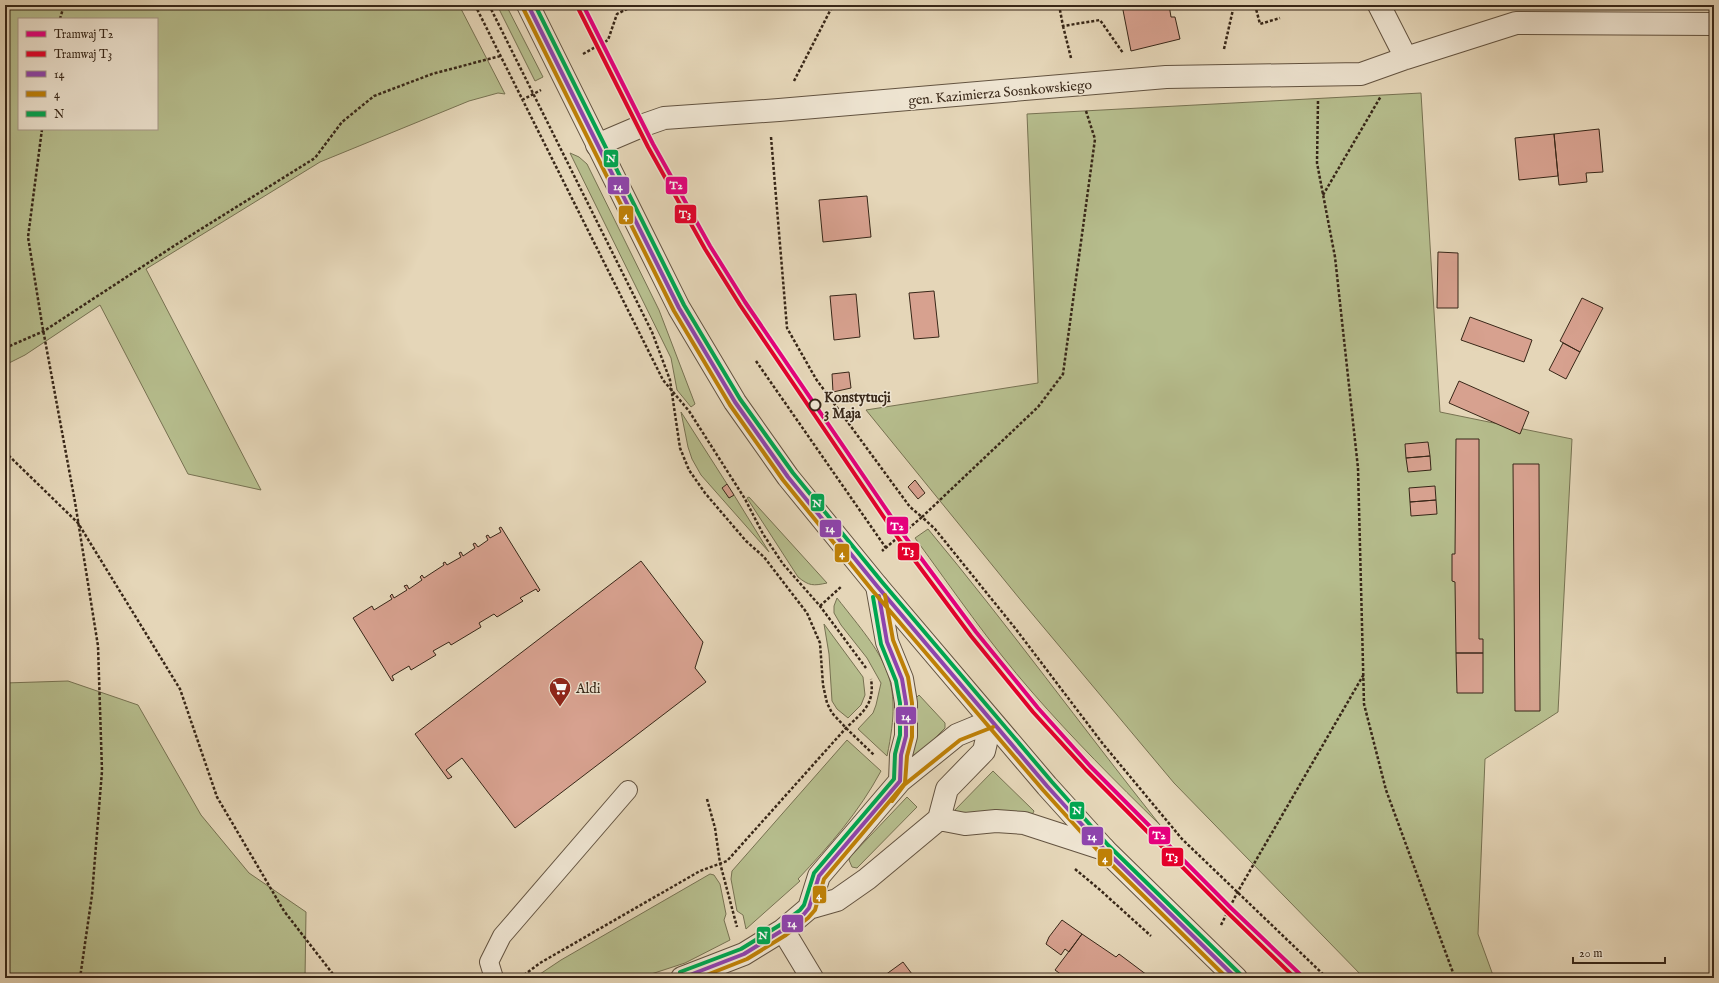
<svg xmlns="http://www.w3.org/2000/svg" width="1719" height="983" font-family="'IM FELL English',serif">
  <style>
    .green { fill: #b6bd8d; stroke: #777252; fill-rule: evenodd }
    .building { fill: #d7a18f; stroke: #382718 }
    .lines { fill: none; stroke-linecap: round; stroke-linejoin: round }
    .service-casing { stroke: #635340; stroke-width: 20 }
    .minor-casing { stroke: #635340; stroke-width: 24 }
    .tertiary-casing { stroke: #635340; stroke-width: 24 }
    .path { stroke: #382718; stroke-width: 2.5; stroke-dasharray: 3 2; stroke-linecap: butt }
    .service { stroke: #eee4d1; stroke-width: 18 }
    .minor { stroke: #eee4d1; stroke-width: 22 }
    .tertiary { stroke: #eee4d1; stroke-width: 22 }
    .bus-1-casing { stroke: #eee4d1; stroke-width: 7 }
    .bus-2-casing { stroke: #eee4d1; stroke-width: 7 }
    .bus-3-casing { stroke: #eee4d1; stroke-width: 7 }
    .bus-1 { stroke: #8e44ad; stroke-width: 4 }
    .bus-2 { stroke: #be8007; stroke-width: 4 }
    .bus-3 { stroke: #00a651; stroke-width: 4 }
    .tram-1-casing { stroke: #eee4d1; stroke-width: 7 }
    .tram-2-casing { stroke: #eee4d1; stroke-width: 7 }
    .tram-1 { stroke: #e5007d; stroke-width: 4 }
    .tram-2 { stroke: #e4002b; stroke-width: 4 }
    .stop-dot { fill: #eee4d1; stroke: #382718; stroke-width: 2 }
    .labels { text-anchor: middle; stroke-width: 3; stroke-linejoin: round; paint-order: stroke }
    .street-label { font-size: 14px; fill: #382718; stroke: #eee4d1 }
    .stop-label { font-size: 14px; font-weight: bold; fill: #382718; stroke: #eee4d1; text-anchor: start }
    .poi-label { font-size: 14px; fill: #382718; stroke: #eee4d1; text-anchor: start }
    .line-badge { stroke: #eee4d1; stroke-width: 1.5 }
    .badge-label { font-size: 11px; text-anchor: middle; font-weight: bold; fill: #fff }
  </style>
  <rect width="100%" height="100%" fill="#e5d6b8"/>
  <filter id="stains"><feTurbulence type="fractalNoise" baseFrequency=".005" numOctaves="4"/><feColorMatrix values="0 0 0 0 .2 0 0 0 0 .09 0 0 0 0 .02 0 0 0 .5 -.17"/></filter>
  <radialGradient id="worn" r=".72"><stop offset=".6" stop-color="#630" stop-opacity="0"/><stop offset="1" stop-color="#630" stop-opacity=".3"/></radialGradient>
  <!-- green -->
  <path class="green" d="M 5,5 L 459,5 L 505,94 L 498,93 L 469,101 L 320,162 L 146,269 L 261,490 L 188,474 L 100,305 L 25,355 L 5,365 ZM 19,19 L 157,19 L 157,129 L 19,129 Z
    M 497,5 L 506,5 L 543,77 L 535,81 Z
    M 1421,93 L 1440,412 L 1572,439 L 1558,712 L 1485,759 L 1478,934 L 1494,978 L 1364,978 L 1174,783 L 1019,598 L 866,410 L 1038,383 L 1027,114 Z
    M 570,153 L 579,157 L 587,164 L 659,310 L 695,404 L 691,407 L 677,390 L 671,358 Z
    M 681,412 L 727,484 L 723,488 L 729,498 L 734,495 L 769,552 L 701,475 L 692,459 L 688,447 Z
    M 749,497 L 827,583 C 813,586 809,586 798,577 L 747,498 Z
    M 928,529 C 1008,625 1082,727 1160,825 C 1116,782 1072,738 1032,692 C 990,644 953,590 915,538 Z
    M 837,598 C 885,659 904,676 887,756 L 858,729 L 873,713 L 876,705 L 881,683 L 867,658 L 841,625 L 834,613 L 834,606 Z
    M 824,624 L 863,677 L 865,695 L 861,705 L 848,718 L 837,709 L 832,701 L 829,654 Z
    M 68,681 L 138,705 L 201,815 L 249,873 L 306,912 L 305,978 L 5,978 L 5,683 Z
    M 919,695 L 945,723 L 945,728 L 911,762 L 916,698 Z
    M 847,740 L 881,771 C 859,812 830,845 798,879 L 800,881 L 746,929 L 743,915 L 737,911 L 731,879 L 732,871 Z
    M 993,771 L 1034,811 L 1032,815 L 955,817 L 953,812 Z
    M 907,797 L 917,807 L 857,868 L 852,867 L 849,860 L 850,857 Z
    M 710,874 L 714,875 L 720,884 L 726,914 L 724,920 L 730,940 L 685,963 L 639,978 L 534,978 L 561,960 Z"/>
  <!-- building -->
  <path class="building" d="M 1122,5 L 1169,5 L 1171,17 L 1175,17 L 1180,39 L 1131,51 Z
    M 1599,129 L 1603,172 L 1586,173 L 1587,182 L 1559,185 L 1554,134 Z
    M 1554,134 L 1558,176 L 1519,180 L 1515,138 Z
    M 867,196 L 871,237 L 823,242 L 819,200 Z
    M 1438,252 L 1458,253 L 1458,308 L 1437,308 Z
    M 934,291 L 939,337 L 914,339 L 909,293 Z
    M 856,294 L 860,337 L 834,340 L 830,296 Z
    M 1582,298 L 1603,308 L 1580,352 L 1560,341 Z
    M 1470,317 L 1532,340 L 1524,362 L 1461,340 Z
    M 1563,343 L 1580,352 L 1566,379 L 1549,370 Z
    M 849,372 L 851,388 L 833,392 L 832,374 Z
    M 1459,381 L 1529,412 L 1520,434 L 1449,403 Z
    M 1456,439 L 1479,439 L 1479,639 L 1483,639 L 1483,653 L 1456,653 L 1455,582 L 1452,581 L 1452,554 L 1455,554 Z
    M 1428,442 L 1430,456 L 1406,458 L 1405,444 Z
    M 1430,456 L 1431,470 L 1408,472 L 1406,458 Z
    M 1513,464 L 1539,464 L 1540,711 L 1515,711 Z
    M 915,480 L 925,493 L 918,499 L 908,487 Z
    M 727,484 L 734,495 L 729,498 L 722,488 Z
    M 1435,486 L 1436,500 L 1410,502 L 1409,488 Z
    M 1436,500 L 1437,514 L 1411,516 L 1410,502 Z
    M 501,527 L 540,590 L 538,592 L 536,589 L 520,598 L 523,601 L 497,617 L 494,614 L 479,623 L 481,627 L 451,645 L 449,642 L 433,651 L 436,655 L 411,670 L 409,666 L 392,676 L 394,680 L 392,681 L 353,618 L 372,606 L 374,610 L 392,599 L 390,596 L 392,594 L 394,598 L 407,590 L 404,586 L 407,585 L 409,589 L 422,580 L 420,577 L 422,575 L 424,578 L 444,565 L 443,563 L 445,562 L 447,565 L 461,557 L 459,553 L 461,552 L 463,556 L 475,548 L 473,544 L 475,543 L 478,547 L 488,540 L 486,536 L 488,535 L 490,538 L 501,532 L 499,528 Z
    M 641,561 L 703,642 L 695,668 L 706,682 L 515,828 L 462,758 L 446,770 L 452,777 L 448,779 L 415,734 Z
    M 1456,653 L 1483,653 L 1483,693 L 1457,693 Z
    M 1062,920 L 1082,934 L 1069,952 L 1065,949 L 1061,955 L 1046,944 L 1049,937 Z
    M 1082,934 L 1116,957 L 1119,954 L 1151,978 L 1066,978 L 1055,970 Z
    M 903,962 L 915,978 L 881,978 Z"/>
  <g class="lines">
    <!-- service casing -->
    <g class="service-casing">
      <path id="service" d="M 494,978 L 489,962 L 502,936 L 628,790"/>
    </g>
    <!-- minor casing -->
    <g class="minor-casing">
      <path id="minor" d="M 1379,5 L 1406,58
        M 597,145 L 644,125 L 664,118 L 779,110 L 1166,77 L 1361,74 L 1406,58 L 1516,23 L 1714,24
        M 877,586 L 887,642 L 902,679 L 906,703 L 906,736 L 901,755 L 900,781
        M 939,819 L 965,824 L 996,821 L 1024,823 L 1104,849
        M 809,908 L 819,876 L 900,781 L 957,735 L 991,721
        M 783,930 L 812,978
        M 682,978 L 744,954 L 783,930 L 809,908 L 837,900 L 867,879 L 939,819 L 947,789 L 984,751 L 991,721"/>
    </g>
    <!-- tertiary casing -->
    <g class="tertiary-casing">
      <path id="tertiary" d="M 528,5 L 679,308 L 735,402 L 788,477 L 877,586 L 1047,786 L 1104,849 L 1236,978"/>
    </g>
    <!-- path -->
    <path class="path" d="M 475,5 L 663,380 L 689,411 L 745,499 L 763,534 L 783,564 L 820,606 L 866,668
      M 489,5 L 652,332 L 670,380 L 680,448 L 689,470 L 705,493 L 746,541 L 764,557 L 807,613 L 820,643 L 823,685 L 827,703 L 832,713 L 846,728 L 874,755
      M 1059,5 L 1063,26 L 1100,20 L 1123,53
      M 1255,5 L 1260,24 L 1280,18
      M 60,19 L 64,5
      M 1063,26 L 1071,58
      M 1224,49 L 1234,5
      M 583,54 L 608,40 L 617,14 L 635,5
      M 794,81 L 833,5
      M 522,100 L 541,90
      M 1318,101 L 1317,163 L 1335,257 L 1358,468 L 1364,704 L 1386,790 L 1455,978
      M 1086,111 L 1095,139 L 1063,374 L 1038,407 L 922,517 L 935,529 L 1015,628 L 1103,744 L 1182,839 L 1327,978
      M 42,129 L 28,237 L 42,324 L 75,502 L 98,646 L 102,771 L 92,895 L 80,978
      M 771,137 L 787,328 L 816,379 L 910,507 L 922,517 L 882,551
      M 1323,195 L 1381,96
      M 5,348 L 44,331 L 177,244 L 315,158 L 342,122 L 374,96 L 432,74 L 500,56
      M 756,361 L 886,548
      M 5,452 L 78,523 L 180,689 L 217,797 L 284,911 L 336,978
      M 820,606 L 842,586
      M 707,799 L 715,828 L 720,863 L 737,927
      M 1075,869 L 1099,889 L 1151,936
      M 1221,925 L 1237,893 L 1364,674
      M 520,978 L 540,963 L 700,871 L 727,861 L 846,728 C 863,712 875,704 871,679"/>
    <!-- service -->
    <use href="#service" class="service"/>
    <!-- minor -->
    <use href="#minor" class="minor"/>
    <!-- tertiary -->
    <use href="#tertiary" class="tertiary"/>
    <!-- bus-1 casing -->
    <g class="bus-1-casing">
      <path id="bus-1" d="M 528,5 L 679,308 L 735,402 L 788,477 L 877,586 L 1047,786 L 1104,849 L 1236,978
        M 682,978 L 744,954 L 783,930 L 804,914 L 809,908 L 819,876 L 900,781 L 901,755 L 906,736 L 906,703 L 902,679 L 887,642 L 879,596"/>
    </g>
    <!-- bus-2 casing -->
    <g class="bus-2-casing">
      <path id="bus-2" d="M 523,8 L 674,311 L 730,405 L 783,480 L 872,590 L 1043,790 L 1100,853 L 1227,978
        M 892,801 L 904,785 L 960,740 L 993,727
        M 699,978 L 747,959 L 786,935 L 808,918 L 815,910 L 824,879 L 905,783 L 907,756 L 912,737 L 912,703 L 908,677 L 893,640 L 885,595"/>
    </g>
    <!-- bus-3 casing -->
    <g class="bus-3-casing">
      <path id="bus-3" d="M 535,5 L 684,305 L 740,399 L 793,473 L 882,582 L 1052,782 L 1108,845 L 1240,974
        M 680,972 L 741,949 L 780,925 L 800,910 L 804,905 L 814,873 L 894,779 L 895,754 L 900,735 L 900,703 L 896,681 L 881,644 L 873,597"/>
    </g>
    <!-- bus-1 -->
    <use href="#bus-1" class="bus-1"/>
    <!-- bus-2 -->
    <use href="#bus-2" class="bus-2"/>
    <!-- bus-3 -->
    <use href="#bus-3" class="bus-3"/>
    <!-- tram-1 casing -->
    <g class="tram-1-casing">
      <path id="tram-1" d="M 583,5 L 653,144 L 710,246 L 745,302 L 903,534 L 976,632 L 1038,708 L 1090,766 L 1231,908 L 1304,978"/>
    </g>
    <!-- tram-2 casing -->
    <g class="tram-2-casing">
      <path id="tram-2" d="M 578,8 L 648,147 L 705,249 L 740,305 L 898,538 L 971,636 L 1033,712 L 1086,770 L 1227,912 L 1295,978"/>
    </g>
    <!-- tram-1 -->
    <use href="#tram-1" class="tram-1"/>
    <!-- tram-2 -->
    <use href="#tram-2" class="tram-2"/>
  </g>
  <!-- icons -->
  <defs>
    <g id="supermarket-pin" transform="scale(1.15)"><path d="M0 17L-7.5 6A9.5 9.5 0 1 1 7.5 6Z" fill="#8f2418" stroke="#eee4d1"/><path d="M-6-5.5h2.5l.6 2H6L4.5 2H-2.5L-4.4-4H-6ZM-1.5 3.2a1.3 1.3 0 1 0 .1 0ZM3 3.2a1.3 1.3 0 1 0 .1 0Z" fill="#fff"/></g>
  </defs>
  <g fill-rule="evenodd">
    <use href="#supermarket-pin" x="560" y="688"/>
  </g>
  <!-- markers -->
  <circle class="stop-dot" cx="815" cy="405" r="5.5"/>
  <g class="labels">
    <!-- street labels -->
    <g class="street-label">
      <text transform="translate(1000 92) rotate(-5)" y="5">gen. Kazimierza Sosnkowskiego</text>
    </g>
    <!-- stop labels -->
    <g class="stop-label">
      <text x="824" y="402">Konstytucji<tspan x="824" dy="16">3 Maja</tspan></text>
    </g>
    <!-- poi labels -->
    <g class="poi-label">
      <text x="576" y="693">Aldi</text>
    </g>
  </g>
  <g class="line-badge">
    <rect x="603" y="149" width="16" height="19" rx="4" fill="#00a651"/>
    <rect x="665" y="176" width="23" height="19" rx="4" fill="#e5007d"/>
    <rect x="607" y="176" width="23" height="19" rx="4" fill="#8e44ad"/>
    <rect x="674" y="204" width="23" height="20" rx="4" fill="#e4002b"/>
    <rect x="618" y="205" width="16" height="20" rx="4" fill="#be8007"/>
    <rect x="810" y="493" width="15" height="19" rx="4" fill="#00a651"/>
    <rect x="886" y="516" width="23" height="19" rx="4" fill="#e5007d"/>
    <rect x="819" y="519" width="23" height="19" rx="4" fill="#8e44ad"/>
    <rect x="897" y="542" width="23" height="19" rx="4" fill="#e4002b"/>
    <rect x="834" y="543" width="16" height="20" rx="4" fill="#be8007"/>
    <rect x="895" y="706" width="22" height="19" rx="4" fill="#8e44ad"/>
    <rect x="1069" y="801" width="16" height="19" rx="4" fill="#00a651"/>
    <rect x="1148" y="826" width="23" height="19" rx="4" fill="#e5007d"/>
    <rect x="1081" y="826" width="23" height="20" rx="4" fill="#8e44ad"/>
    <rect x="1161" y="847" width="23" height="20" rx="4" fill="#e4002b"/>
    <rect x="1097" y="848" width="16" height="19" rx="4" fill="#be8007"/>
    <rect x="812" y="885" width="15" height="19" rx="4" fill="#be8007"/>
    <rect x="781" y="914" width="23" height="19" rx="4" fill="#8e44ad"/>
    <rect x="756" y="926" width="15" height="19" rx="4" fill="#00a651"/>
  </g>
  <g class="badge-label">
    <text x="611" y="162">N</text>
    <text x="676" y="189">T2</text>
    <text x="618" y="190">14</text>
    <text x="685" y="218">T3</text>
    <text x="626" y="219">4</text>
    <text x="817" y="507">N</text>
    <text x="897" y="530">T2</text>
    <text x="830" y="532">14</text>
    <text x="908" y="555">T3</text>
    <text x="842" y="557">4</text>
    <text x="906" y="720">14</text>
    <text x="1077" y="814">N</text>
    <text x="1159" y="839">T2</text>
    <text x="1092" y="840">14</text>
    <text x="1172" y="861">T3</text>
    <text x="1105" y="862">4</text>
    <text x="819" y="899">4</text>
    <text x="792" y="927">14</text>
    <text x="763" y="939">N</text>
  </g>
  <!-- margin -->
  <rect width="1719" height="983" fill="none" stroke="#e5d6b8" stroke-width="20"/>
  <rect x="6" y="6" width="1707" height="971" fill="none" stroke="#382718" stroke-width="2"/>
  <rect x="10" y="10" width="1699" height="963" fill="none" stroke="#382718"/>
  <!-- legend -->
  <rect x="18" y="18" width="140" height="112" fill="#eee4d1" stroke="#a59887"/>
  <rect x="26" y="31" width="20" height="6" fill="#e5007d" stroke="#a59887"/>
  <text x="54" y="38" font-size="12" fill="#382718">Tramwaj T2</text>
  <rect x="26" y="51" width="20" height="6" fill="#e4002b" stroke="#a59887"/>
  <text x="54" y="58" font-size="12" fill="#382718">Tramwaj T3</text>
  <rect x="26" y="71" width="20" height="6" fill="#8e44ad" stroke="#a59887"/>
  <text x="54" y="78" font-size="12" fill="#382718">14</text>
  <rect x="26" y="91" width="20" height="6" fill="#be8007" stroke="#a59887"/>
  <text x="54" y="98" font-size="12" fill="#382718">4</text>
  <rect x="26" y="111" width="20" height="6" fill="#00a651" stroke="#a59887"/>
  <text x="54" y="118" font-size="12" fill="#382718">N</text>
  <!-- scale -->
  <path d="M1573 957v6h92v-6" fill="none" stroke="#382718" stroke-width="2"/>
  <text x="1579" y="957" font-size="12" fill="#382718" stroke="#eee4d1" stroke-width="3" paint-order="stroke">20 m</text>
  <rect width="100%" height="100%" filter="url(#stains)"/>
  <rect width="100%" height="100%" fill="url(#worn)"/>
</svg>
